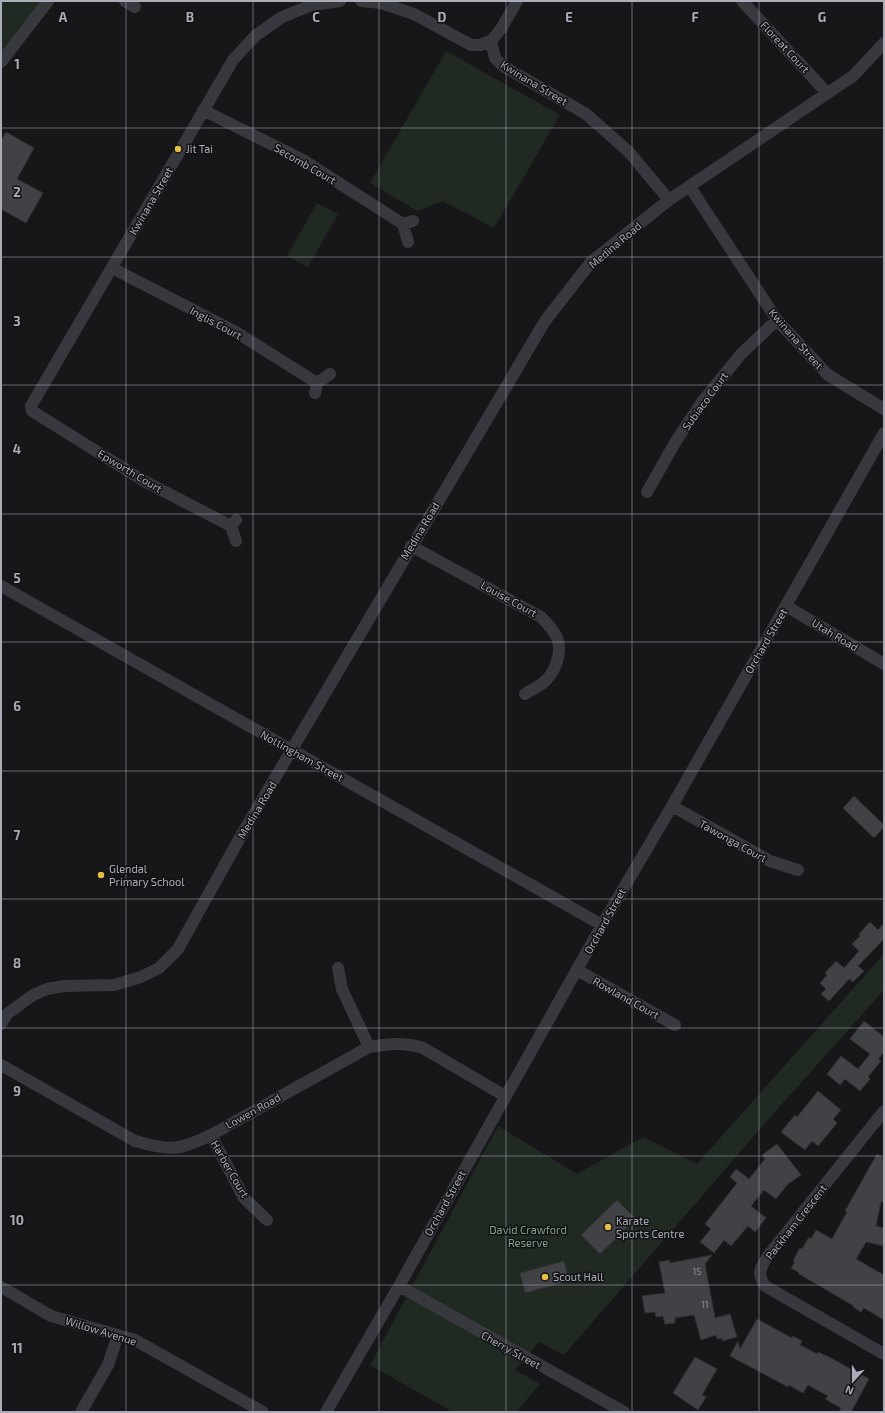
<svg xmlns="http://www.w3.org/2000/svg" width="885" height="1413" font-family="'Exo 2',sans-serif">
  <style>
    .green { fill: #212923 }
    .building { fill: #414246; stroke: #323135 }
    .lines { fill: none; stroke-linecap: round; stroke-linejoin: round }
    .minor { stroke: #38393e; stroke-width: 12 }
    .grid { fill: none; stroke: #aaadb8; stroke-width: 1; stroke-opacity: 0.55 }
    .poi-dot { fill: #e4bf44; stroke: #121214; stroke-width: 1.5 }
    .labels { text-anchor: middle; stroke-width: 3; stroke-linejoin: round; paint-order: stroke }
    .number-label { font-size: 9px; fill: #90929c }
    .street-label { font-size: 11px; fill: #aaadb8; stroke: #121214 }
    .poi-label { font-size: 11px; fill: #aaadb8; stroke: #121214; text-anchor: start }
    .park-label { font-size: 11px; fill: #83a188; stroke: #121214 }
    .grid-label { font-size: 13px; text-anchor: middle; font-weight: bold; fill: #aaadb8; stroke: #121214; stroke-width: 3; stroke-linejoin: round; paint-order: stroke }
  </style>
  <rect width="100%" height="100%" fill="#171719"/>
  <!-- green -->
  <path class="green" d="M 1,1 L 48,1 L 1,62 Z
    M 446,51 L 560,115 L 494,228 L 443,201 L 417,211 L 370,183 Z
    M 317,203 L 338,214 L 308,267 L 287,256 Z
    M 884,954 L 884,990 L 774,1113 L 564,1355 L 539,1342 L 515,1370 L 540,1384 L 516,1412 L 453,1412 L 370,1365 L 498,1126 L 577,1174 L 643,1137 L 697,1164 Z"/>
  <!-- building -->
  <path class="building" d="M 6,132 L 34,148 L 17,179 L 43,193 L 26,223 L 1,209 L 1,141 Z
    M 854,796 L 884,825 L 884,827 L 874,838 L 843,808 Z
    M 870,922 L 878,930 L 884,923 L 884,939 L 858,966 L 864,971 L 853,982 L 849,979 L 829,1001 L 821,994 L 826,989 L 820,983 L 827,975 L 825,973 L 836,961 L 844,968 L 859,951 L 852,944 L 860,936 L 859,934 Z
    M 864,1021 L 884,1037 L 884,1052 L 878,1059 L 881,1061 L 868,1077 L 870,1079 L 860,1091 L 845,1079 L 840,1085 L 827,1074 L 841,1056 L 858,1069 L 870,1054 L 850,1039 Z
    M 818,1091 L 841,1110 L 833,1119 L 837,1123 L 818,1146 L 812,1141 L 805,1150 L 781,1132 L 795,1115 L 797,1117 Z
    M 777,1144 L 801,1175 L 788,1184 L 776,1199 L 764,1190 L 751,1206 L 766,1218 L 755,1232 L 748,1226 L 731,1246 L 724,1240 L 714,1253 L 700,1242 L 711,1229 L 705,1224 L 737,1183 L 730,1177 L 736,1169 L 749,1179 L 765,1159 L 762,1155 Z
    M 877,1154 L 884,1158 L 884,1203 L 881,1201 L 876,1226 L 884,1228 L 884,1246 L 866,1242 L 856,1259 L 884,1275 L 884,1320 L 864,1308 L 861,1312 L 853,1307 L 854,1306 L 799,1274 L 798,1272 L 791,1268 L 795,1262 L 793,1261 L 800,1248 L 802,1249 L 809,1237 L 811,1239 L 816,1230 L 832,1239 L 847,1212 L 845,1211 Z
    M 617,1200 L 636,1219 L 600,1254 L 581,1235 Z
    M 712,1255 L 705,1264 L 715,1318 L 730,1314 L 737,1337 L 722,1341 L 722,1338 L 717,1339 L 716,1335 L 701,1340 L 694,1315 L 675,1318 L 675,1323 L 665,1324 L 663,1316 L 656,1317 L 655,1312 L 645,1313 L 642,1296 L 665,1293 L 659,1262 L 670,1260 L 670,1263 Z
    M 564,1261 L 569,1281 L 525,1293 L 520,1273 Z
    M 757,1319 L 792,1338 L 793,1336 L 802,1341 L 800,1345 L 817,1354 L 818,1352 L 831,1358 L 869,1379 L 851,1412 L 839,1412 L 841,1408 L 825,1399 L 828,1396 L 808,1385 L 803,1393 L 789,1385 L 788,1387 L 730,1356 L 738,1341 L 740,1349 Z
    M 695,1357 L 717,1369 L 702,1395 L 706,1397 L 698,1410 L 673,1393 Z"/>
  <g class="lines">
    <!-- minor -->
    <path class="minor" d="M 125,1 L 135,7
      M 361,1 L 381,3 L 414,14 L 471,45 L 480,45 L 491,41
      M 742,1 L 827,93
      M 491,41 L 495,58 L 503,66 L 586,114 L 629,152 L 669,200
      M 491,41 L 501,29 L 517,1
      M 1,62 L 48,1
      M 203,110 L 303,160 L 403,224
      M 690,187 L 777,320 L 828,375 L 884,409
      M 408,242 L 403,224 L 413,221
      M 112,268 L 236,332 L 317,383
      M 315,393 L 317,383 L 330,374
      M 647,492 L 676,441 L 702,402 L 741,354 L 777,320
      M 231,526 L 144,481 L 32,411 L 31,406 L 233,60 L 255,36 L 282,17 L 312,5 L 340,1
      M 236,541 L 231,526 L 236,520
      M 411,546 L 541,617 C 556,632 564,643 556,664 C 554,670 549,678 544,682 C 539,687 531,690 525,694
      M 1,586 L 602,925
      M 786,606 L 884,664
      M 672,806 L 770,861 L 798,870
      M 338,968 L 342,989 L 369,1047
      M 577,970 L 675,1025
      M 1,1024 L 7,1014 L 33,995 L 47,989 L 64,986 L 114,985 L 141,977 L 159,968 L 178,949 L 242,834 L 545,321 L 591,262 L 669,200 L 853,76 L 884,43
      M 1,1065 L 135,1141 C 170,1151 178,1151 211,1135 L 369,1047 C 390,1044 402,1042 423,1048 L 505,1096
      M 884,1111 L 767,1257 C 760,1269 757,1273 765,1286 L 884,1354
      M 211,1135 L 244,1198 L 267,1220
      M 399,1286 L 624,1412
      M 1,1287 L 51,1316 L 135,1340 L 263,1412
      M 81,1412 L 108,1365 L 118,1335
      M 326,1412 L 399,1286 L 602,925 L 672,806 L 884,433"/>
  </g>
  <!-- grid -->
  <path class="grid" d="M 126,1 L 126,1412M 253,1 L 253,1412M 379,1 L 379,1412M 506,1 L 506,1412M 632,1 L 632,1412M 759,1 L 759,1412M 1,128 L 884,128M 1,257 L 884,257M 1,385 L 884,385M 1,514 L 884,514M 1,642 L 884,642M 1,771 L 884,771M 1,899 L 884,899M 1,1028 L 884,1028M 1,1156 L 884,1156M 1,1285 L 884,1285"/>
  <!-- markers -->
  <g class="poi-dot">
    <circle cx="178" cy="149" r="4"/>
    <circle cx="101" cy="875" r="4"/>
    <circle cx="608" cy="1227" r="4"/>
    <circle cx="545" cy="1277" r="4"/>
  </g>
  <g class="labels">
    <!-- number labels -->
    <g class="number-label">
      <text x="697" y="1275">15</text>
      <text x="705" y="1308">11</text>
    </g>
    <!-- street labels -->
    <g class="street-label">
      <text transform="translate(785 47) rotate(47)" y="4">Floreat Court</text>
      <text transform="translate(534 83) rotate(31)" y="4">Kwinana Street</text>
      <text transform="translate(305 164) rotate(30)" y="4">Secomb Court</text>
      <text transform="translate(151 201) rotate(-60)" y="4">Kwinana Street</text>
      <text transform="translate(615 245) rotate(-40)" y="4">Medina Road</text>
      <text transform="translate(216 323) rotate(28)" y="4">Inglis Court</text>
      <text transform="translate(796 339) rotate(49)" y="4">Kwinana Street</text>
      <text transform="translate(705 401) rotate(-54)" y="4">Subiaco Court</text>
      <text transform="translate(130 471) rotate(31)" y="4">Epworth Court</text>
      <text transform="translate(420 531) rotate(-59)" y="4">Medina Road</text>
      <text transform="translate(509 599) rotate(29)" y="4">Louise Court</text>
      <text transform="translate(835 635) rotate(31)" y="4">Utah Road</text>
      <text transform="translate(766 641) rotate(-60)" y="4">Orchard Street</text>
      <text transform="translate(302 756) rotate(29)" y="4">Nottingham Street</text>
      <text transform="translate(257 810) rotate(-59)" y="4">Medina Road</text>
      <text transform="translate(733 841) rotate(29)" y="4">Tawonga Court</text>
      <text transform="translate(605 921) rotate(-61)" y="4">Orchard Street</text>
      <text transform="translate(626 998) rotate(29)" y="4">Rowland Court</text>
      <text transform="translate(253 1111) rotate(-29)" y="4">Lowen Road</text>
      <text transform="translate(230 1169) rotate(60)" y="4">Harber Court</text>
      <text transform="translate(445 1203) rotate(-61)" y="4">Orchard Street</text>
      <text transform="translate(796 1222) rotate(-52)" y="4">Packham Crescent</text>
      <text transform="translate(101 1331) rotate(17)" y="4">Willow Avenue</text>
      <text transform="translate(511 1350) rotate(29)" y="4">Cherry Street</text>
    </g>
    <!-- poi labels -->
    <g class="poi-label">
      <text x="186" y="153">Jit Tai</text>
      <text x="109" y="873">Glendal<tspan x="109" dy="13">Primary School</tspan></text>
      <text x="616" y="1225">Karate<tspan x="616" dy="13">Sports Centre</tspan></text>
      <text x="553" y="1281">Scout Hall</text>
    </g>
    <!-- park labels -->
    <g class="park-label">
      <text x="528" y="1234">David Crawford<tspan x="528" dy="13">Reserve</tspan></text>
    </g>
  </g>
  <g class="grid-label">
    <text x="63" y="22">A</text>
    <text x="190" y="22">B</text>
    <text x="316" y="22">C</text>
    <text x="442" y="22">D</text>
    <text x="569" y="22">E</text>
    <text x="695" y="22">F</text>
    <text x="822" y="22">G</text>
    <text x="17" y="69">1</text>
    <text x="17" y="197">2</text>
    <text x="17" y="326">3</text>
    <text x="17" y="454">4</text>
    <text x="17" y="583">5</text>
    <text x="17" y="711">6</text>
    <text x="17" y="840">7</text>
    <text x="17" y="968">8</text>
    <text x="17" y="1096">9</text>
    <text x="17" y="1225">10</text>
    <text x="17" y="1353">11</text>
  </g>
  <!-- border -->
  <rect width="885" height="1413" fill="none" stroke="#aaadb8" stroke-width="4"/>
  <!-- north arrow -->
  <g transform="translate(853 1381) rotate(201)" stroke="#121214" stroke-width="3" paint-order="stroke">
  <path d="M0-3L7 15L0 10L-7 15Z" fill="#aaadb8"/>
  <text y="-6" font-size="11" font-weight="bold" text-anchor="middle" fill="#aaadb8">N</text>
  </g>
</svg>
